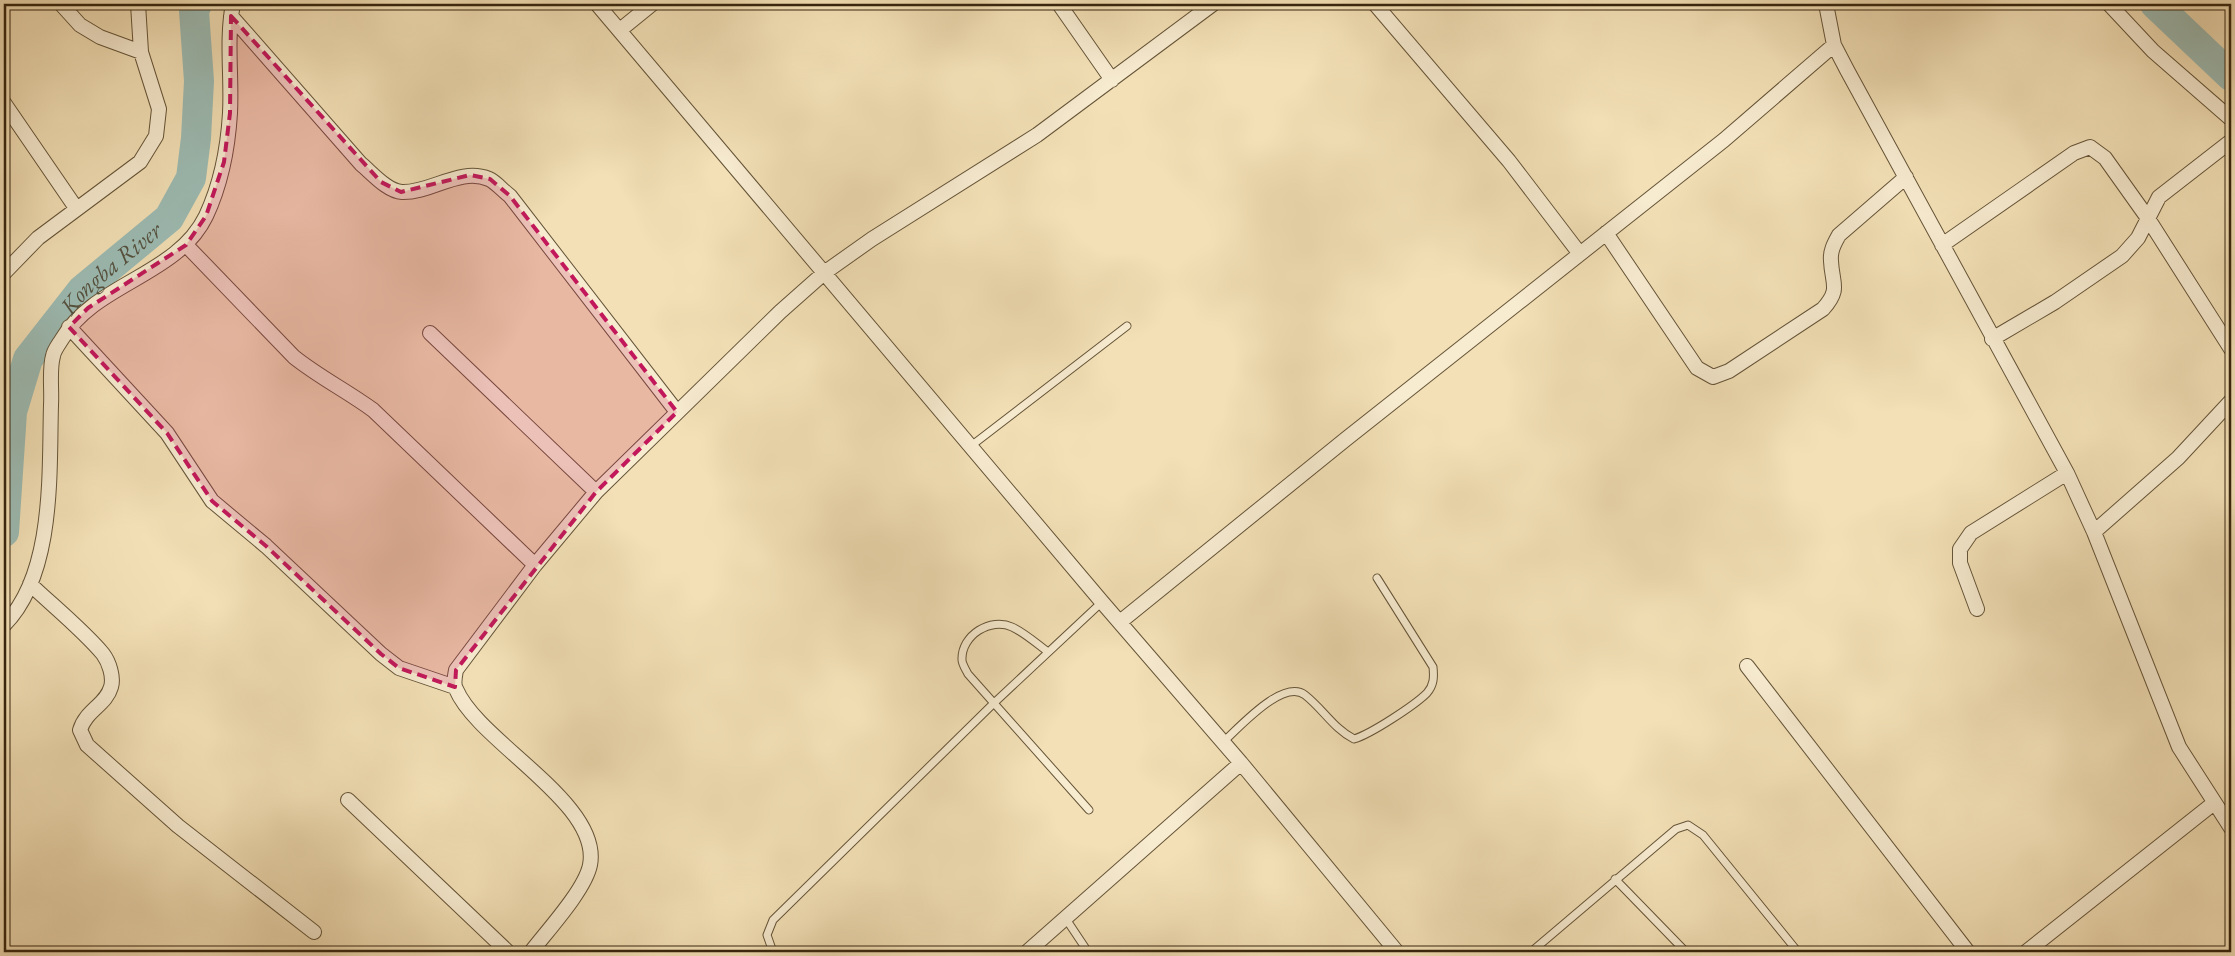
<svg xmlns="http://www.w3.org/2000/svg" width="2235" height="956" font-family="'EB Garamond',serif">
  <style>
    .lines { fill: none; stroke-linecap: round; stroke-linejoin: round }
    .river { stroke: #9dbcb4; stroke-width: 30 }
    .lane-casing { stroke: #655438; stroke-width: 9 }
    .street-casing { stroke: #655438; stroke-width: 16 }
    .lane { stroke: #f7ebd0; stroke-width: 7 }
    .street { stroke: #f7ebd0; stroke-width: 14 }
    .marked { fill: #c2185b; fill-opacity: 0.2; stroke: #c2185b; stroke-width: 4; stroke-dasharray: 10 6; stroke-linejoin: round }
    .labels { text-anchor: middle; stroke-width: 5; stroke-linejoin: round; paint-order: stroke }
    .water-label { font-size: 24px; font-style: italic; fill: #555240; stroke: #f7ebd0 }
  </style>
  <rect width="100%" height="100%" fill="#f3e0b6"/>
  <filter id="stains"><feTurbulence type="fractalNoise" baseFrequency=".004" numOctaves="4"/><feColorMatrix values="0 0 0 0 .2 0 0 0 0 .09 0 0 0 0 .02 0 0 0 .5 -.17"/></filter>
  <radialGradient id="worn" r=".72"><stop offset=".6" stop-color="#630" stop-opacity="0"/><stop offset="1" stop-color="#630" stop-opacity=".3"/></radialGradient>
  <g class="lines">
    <!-- river -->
    <g class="river">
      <path d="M 2155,4 L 2231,76"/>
      <path id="s1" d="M 4,532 L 12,412 L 28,359 L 82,290 L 169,218 L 191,178 L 196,138 L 199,81 L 194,11 L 197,4"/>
    </g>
    <!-- lane casing -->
    <g class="lane-casing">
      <path id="lane" d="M 971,446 L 1127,326
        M 1048,652 C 1037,644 1025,633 1012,627 C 991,617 961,635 962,660 C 962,664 966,670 968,674 L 1089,810
        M 1223,742 C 1239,728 1283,678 1305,695 C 1323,709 1334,729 1354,739 C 1371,734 1415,705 1427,693 C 1434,685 1434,677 1433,667 L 1377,578
        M 1615,879 L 1686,952
        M 1066,919 L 1088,952
        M 773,952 L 767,935 L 773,920 L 994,703 L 1102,602
        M 1531,952 L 1676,829 L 1688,825 L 1703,835 L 1798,952"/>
    </g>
    <!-- street casing -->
    <g class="street-casing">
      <path id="street" d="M 61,4 L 80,25 L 100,37 L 141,52
        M 597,4 L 1102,602 L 1241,763 L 1397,952
        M 1059,4 L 1112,80
        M 1375,4 L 1509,161 L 1580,254
        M 1826,4 L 1834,45 L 1847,70 L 2067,473 L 2094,532 L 2179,747 L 2231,828
        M 2109,4 L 2153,51 L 2231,119
        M 2230,4 L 2231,5
        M 231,16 L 361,164 C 372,173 387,191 402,192 C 431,193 460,167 489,179 C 496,182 503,191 510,196 L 677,412
        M 620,30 L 652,4
        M 4,103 L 76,208
        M 1606,233 L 1697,368 L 1713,377 L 1729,371 L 1823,309 C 1841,289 1832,284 1831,261 C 1830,251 1834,244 1839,235 L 1906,177
        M 186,245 L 294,357 C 319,377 347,391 373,410 L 535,565
        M 1942,245 L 2074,153 L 2090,147 L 2105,158 L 2147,217 L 2231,349
        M 4,273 L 38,238 L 140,162 L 156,136 L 159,109 L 141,52 L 138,4
        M 69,327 L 167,433 L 212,501 L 266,546 L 381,654 L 399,668 L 455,687
        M 430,333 L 596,492
        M 1992,339 L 2055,302 L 2122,256 L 2138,238 L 2159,197 L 2231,141
        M 2094,532 L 2178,458 L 2231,401
        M 30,584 C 52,605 84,631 103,654 C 109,662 114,677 111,687 C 106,705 86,710 80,730 L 87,745 L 178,826 L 314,932
        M 1977,609 L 1960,563 L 1960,549 L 1971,533 L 2067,473
        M 1120,622 L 1346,439 L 1724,140 L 1834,45
        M 4,625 C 55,574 49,472 51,405 C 52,389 49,370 53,356 C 54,350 59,344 62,339 C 95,283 177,276 206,216 C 221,184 228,147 230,113 C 232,77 226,40 233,4
        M 1747,666 L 1968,952
        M 348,800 L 508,952
        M 531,952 C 547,931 585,890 590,865 C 602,803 478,742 456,689 C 453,684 455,676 456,670 L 535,565 L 596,492 L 780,312 L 824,273 L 872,239 L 1037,135 L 1213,4
        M 1027,952 L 1241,763
        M 2026,952 L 2214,803"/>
    </g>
    <!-- lane -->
    <use href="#lane" class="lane"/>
    <!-- street -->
    <use href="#street" class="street"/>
  </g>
  <!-- marked area -->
  <path class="marked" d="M 231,16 L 381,182 L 401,192 L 470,175 L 490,179 L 510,196 L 677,412 L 596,492 L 456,670 L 455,687 L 399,668 L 381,654 L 266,546 L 212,501 L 167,433 L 69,327 L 88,308 L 186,245 L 206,216 L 224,162 L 230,113 Z"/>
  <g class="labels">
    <!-- water labels -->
    <g class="water-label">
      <text dy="8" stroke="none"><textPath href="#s1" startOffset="299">Kongba River</textPath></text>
    </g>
  </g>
  <!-- margin -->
  <rect width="2235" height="956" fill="none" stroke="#f3e0b6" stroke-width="20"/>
  <rect x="5" y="5" width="2225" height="946" fill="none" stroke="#36250e" stroke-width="2.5"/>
  <rect x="10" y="10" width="2215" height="936" fill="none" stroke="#36250e"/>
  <rect width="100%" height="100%" filter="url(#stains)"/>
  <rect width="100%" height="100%" fill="url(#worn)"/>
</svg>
